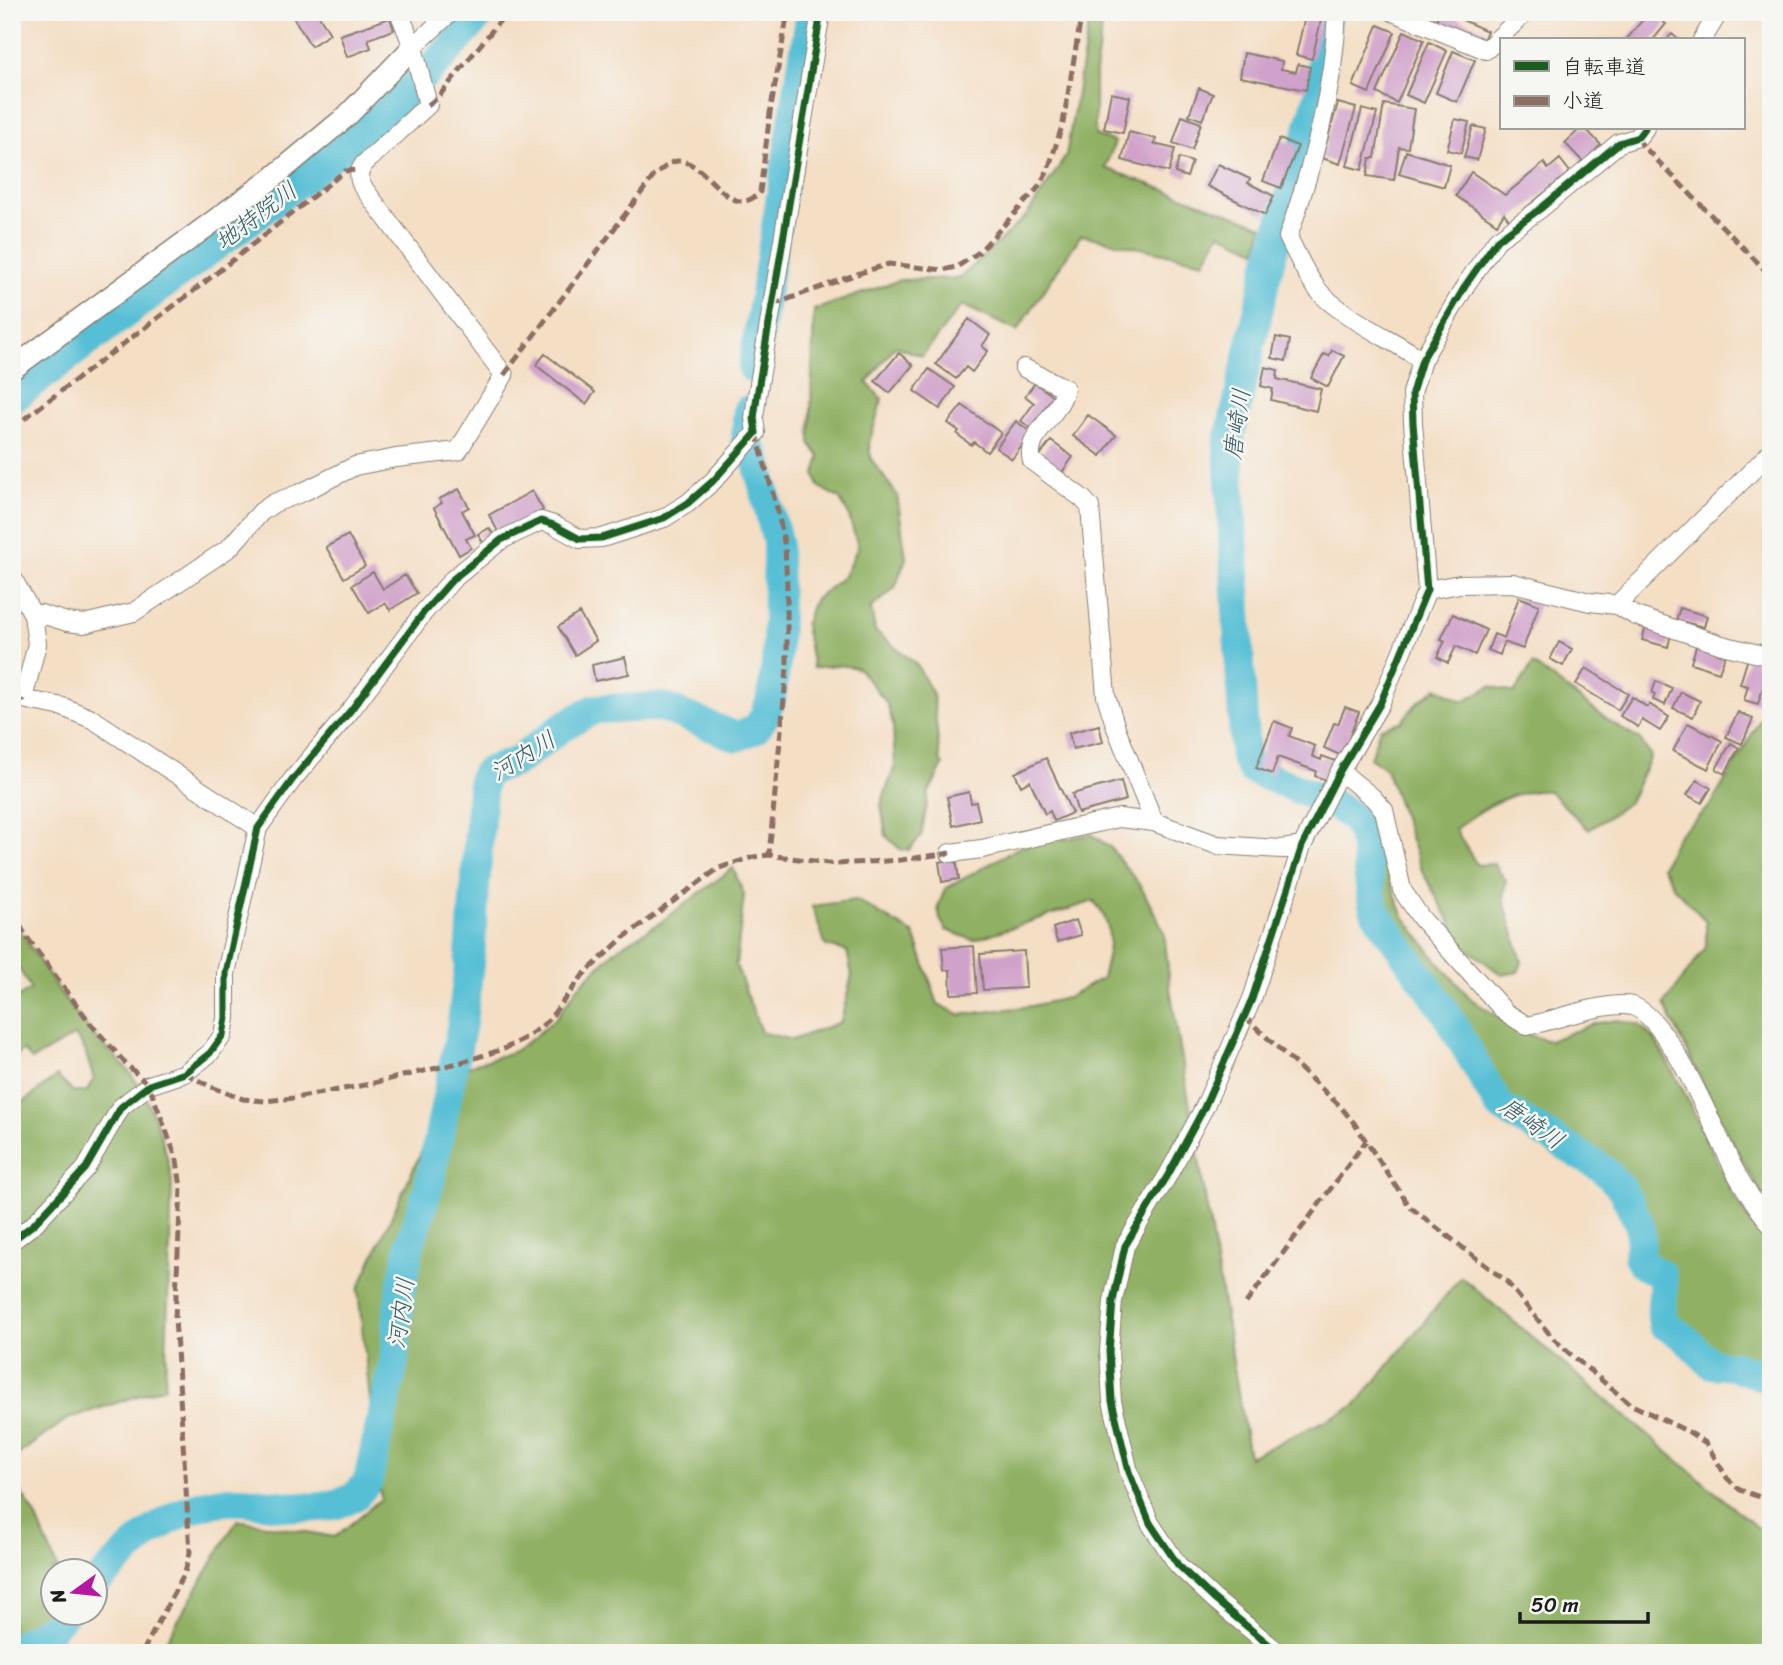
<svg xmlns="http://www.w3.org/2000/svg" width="1783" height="1665" font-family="Sriracha,'Klee One',sans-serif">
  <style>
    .forest { fill: #90b063; stroke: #566640; stroke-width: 2 }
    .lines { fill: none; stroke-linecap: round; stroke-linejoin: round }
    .river { stroke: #57bfd5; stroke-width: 30 }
    .building { fill: #d0a1ca }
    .minor-casing { stroke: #887d70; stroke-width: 20 }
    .tertiary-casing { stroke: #887d70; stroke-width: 24 }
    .minor { stroke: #fff; stroke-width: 18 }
    .tertiary { stroke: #fff; stroke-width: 21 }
    .quiet { stroke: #8d6e63; stroke-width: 5; stroke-dasharray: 10 5; stroke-linecap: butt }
    .cycleway-casing { stroke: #f6f6f2; stroke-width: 11 }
    .cycleway { stroke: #1b5e20; stroke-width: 7 }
    .labels { text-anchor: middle; stroke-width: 5; stroke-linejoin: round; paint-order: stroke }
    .water-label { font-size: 24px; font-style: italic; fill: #345d66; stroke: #f6f6f2 }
  </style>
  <rect width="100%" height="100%" fill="#f6f6f2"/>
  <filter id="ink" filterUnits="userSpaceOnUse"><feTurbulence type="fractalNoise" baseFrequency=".0143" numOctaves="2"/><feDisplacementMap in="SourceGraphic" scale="14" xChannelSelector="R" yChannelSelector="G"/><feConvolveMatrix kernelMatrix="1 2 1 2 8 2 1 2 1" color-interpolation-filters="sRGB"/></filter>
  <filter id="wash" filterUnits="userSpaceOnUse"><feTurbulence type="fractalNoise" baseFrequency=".00686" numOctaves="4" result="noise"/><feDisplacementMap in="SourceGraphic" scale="28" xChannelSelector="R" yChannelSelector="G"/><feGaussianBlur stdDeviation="1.57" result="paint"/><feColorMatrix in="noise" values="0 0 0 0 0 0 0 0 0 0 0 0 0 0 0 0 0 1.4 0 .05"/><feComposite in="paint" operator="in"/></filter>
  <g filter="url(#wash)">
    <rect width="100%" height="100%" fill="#f4dec4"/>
    <!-- forest -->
    <path class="forest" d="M 1091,12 L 1104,12 L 1095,72 L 1095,135 L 1115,142 L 1105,168 L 1263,226 L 1257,250 L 1220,233 L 1204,262 L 1081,235 L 1017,331 L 962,305 L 922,356 L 895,346 L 867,383 L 882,399 L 869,443 L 871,459 L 897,495 L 906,558 L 895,588 L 871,608 L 875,631 L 916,664 L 933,694 L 940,760 L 943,765 L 929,792 L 921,836 L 909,850 L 901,850 L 886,836 L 881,804 L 895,766 L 893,725 L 887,703 L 858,668 L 838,665 L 813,668 L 805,625 L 814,600 L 844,576 L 858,547 L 848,513 L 839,498 L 819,487 L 815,474 L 820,457 L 810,443 L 814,310 L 900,280 L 960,278 L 1027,215 L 1066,156 Z
      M 1533,664 L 1612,723 L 1640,740 L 1651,756 L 1629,802 L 1589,830 L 1549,791 C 1512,789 1484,807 1455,829 L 1477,865 L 1494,864 L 1506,881 L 1503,898 L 1522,962 L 1518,972 L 1502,975 L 1464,946 L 1422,871 L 1386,769 L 1370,758 L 1380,728 L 1401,722 L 1418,702 L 1437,688 L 1463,701 L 1491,686 L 1514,693 Z
      M 1771,712 L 1771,1211 L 1735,1148 L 1664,1004 L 1706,947 L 1706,921 L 1675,889 L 1662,867 L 1677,836 L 1711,805 L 1764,713 Z
      M 1367,815 L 1374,817 L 1378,822 L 1390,881 L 1403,915 L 1438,962 L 1471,999 L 1520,1032 L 1549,1041 L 1593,1024 L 1618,1020 L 1639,1025 L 1654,1038 L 1683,1090 L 1733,1195 L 1771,1253 L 1771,1374 L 1737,1362 L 1720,1361 L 1703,1351 L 1669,1321 L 1665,1309 L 1670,1279 C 1661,1266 1651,1268 1643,1256 L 1646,1231 L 1628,1191 L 1606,1165 L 1519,1116 L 1500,1100 L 1451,1012 L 1383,915 L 1362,824 L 1362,818 Z
      M 1091,834 L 1110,847 L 1141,887 L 1164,931 L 1170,988 L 1249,1457 L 1355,1406 L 1461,1277 L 1767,1536 L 1771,1541 L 1771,1653 L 159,1653 L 237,1520 L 335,1537 L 381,1499 L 358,1290 L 459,1069 L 513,1052 L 534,1037 L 557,1017 L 578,987 L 618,948 L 661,922 L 733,868 L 744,895 L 736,965 L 761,1032 L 792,1040 L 841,1022 L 852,975 L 847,951 L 826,946 L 812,906 L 856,900 L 914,934 L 938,1004 L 960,1015 L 1032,1006 L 1067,998 L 1102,978 C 1110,948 1116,927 1094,901 L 973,940 L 946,930 L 940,919 L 938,907 L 945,889 L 1020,847 Z
      M 12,916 C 35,956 61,997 91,1032 C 105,1048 124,1062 135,1080 C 154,1109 166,1147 172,1181 L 165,1387 L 67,1419 L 12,1459 L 12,1106 L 22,1103 L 57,1076 L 73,1092 L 86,1092 L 94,1080 L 85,1050 L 75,1035 L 32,1060 L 23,1050 L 12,1061 L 12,1001 L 31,989 L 12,957 Z
      M 12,1478 L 36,1516 L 58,1570 L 52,1570 L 52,1612 L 56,1613 L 41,1627 L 12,1642 Z"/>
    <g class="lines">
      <!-- river -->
      <path class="river" d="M 753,368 L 811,12
        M 12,399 C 88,341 165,284 241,227 C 327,162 414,96 482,12
        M 1319,798 L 1252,770 L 1245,758 L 1228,445 L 1268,268 L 1319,95 L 1327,12
        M 1331,803 C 1340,809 1351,814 1357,824 C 1370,846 1366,887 1376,913 L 1445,1011 L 1499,1106 L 1603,1169 L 1622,1189 L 1640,1225 L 1641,1239 L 1638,1256 L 1643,1265 L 1661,1274 C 1668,1290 1658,1305 1663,1324 L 1685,1338 L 1711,1364 L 1734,1366 L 1771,1379
        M 94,1585 C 128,1552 162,1513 211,1503 C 256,1493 311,1522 354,1497 C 359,1493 364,1486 368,1481 L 394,1362 L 399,1301 L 410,1244 L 429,1186 L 462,1023 L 470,956 L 483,777 L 489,771 L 516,762 L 565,725 L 595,709 L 663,707 L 737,737 L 755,729 L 763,719 L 771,700 L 776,664 L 778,622 L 777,541 L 756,458 L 746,439 L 748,410
        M 12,1650 L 51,1628 L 66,1612"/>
    </g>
    <g id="blocks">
      <!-- building -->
      <path class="building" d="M 290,12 L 317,12 L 330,34 L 311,46 Z
        M 1306,12 L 1323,12 L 1312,59 L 1296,55 Z
        M 1440,12 L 1445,12 L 1487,31 L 1482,43 L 1435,22 Z
        M 1649,12 L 1666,24 L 1653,40 L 1626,40 Z
        M 390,18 L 394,30 L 368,39 L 371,48 L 347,57 L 340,35 Z
        M 1378,25 L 1395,32 L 1369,93 L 1353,86 Z
        M 1404,31 L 1424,40 L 1397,103 L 1377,93 Z
        M 1672,34 L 1679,40 L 1666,40 Z
        M 1429,42 L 1447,51 L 1424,103 L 1406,95 Z
        M 1453,51 L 1475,60 L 1457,102 L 1436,93 Z
        M 1244,53 L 1282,61 L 1281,69 L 1296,72 L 1298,64 L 1310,67 L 1306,90 L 1240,77 Z
        M 1199,88 L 1213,94 L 1202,120 L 1189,115 Z
        M 1111,93 L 1130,97 L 1123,133 L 1104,129 Z
        M 1338,103 L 1356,108 L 1340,164 L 1322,158 Z
        M 1384,104 L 1414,109 L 1408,148 L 1399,147 L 1394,180 L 1367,176 L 1370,158 L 1375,158 Z
        M 1362,109 L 1377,113 L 1362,170 L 1347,166 Z
        M 1182,116 L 1201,123 L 1192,150 L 1173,143 Z
        M 1455,119 L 1469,122 L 1461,153 L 1447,150 Z
        M 1473,126 L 1486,129 L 1477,160 L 1464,157 Z
        M 1581,128 L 1585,128 L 1601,145 L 1583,162 L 1565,143 Z
        M 1129,132 L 1156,139 L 1154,144 L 1175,149 L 1169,172 L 1122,160 Z
        M 1279,139 L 1298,146 L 1281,188 L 1263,181 Z
        M 1406,151 L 1450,165 L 1444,187 L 1399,174 Z
        M 1179,158 L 1192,162 L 1187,177 L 1175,173 Z
        M 1560,159 L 1570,172 L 1510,221 L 1504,213 L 1497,224 L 1456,196 L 1471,172 L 1505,195 L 1544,163 L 1548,169 Z
        M 1218,164 L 1250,179 L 1248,183 L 1274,196 L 1265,215 L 1207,186 Z
        M 969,319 L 990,335 L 982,346 L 988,351 L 972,372 L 966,367 L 956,379 L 936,364 Z
        M 1276,337 L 1290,340 L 1286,361 L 1272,358 Z
        M 1332,350 L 1344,356 L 1328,387 L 1311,378 L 1324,354 L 1329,356 Z
        M 899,353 L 913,365 L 890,393 L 875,381 Z
        M 545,354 L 595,392 L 586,404 L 536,365 Z
        M 1265,367 L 1278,370 L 1277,379 L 1321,389 L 1316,411 L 1271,400 L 1273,389 L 1261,386 Z
        M 929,369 L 955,387 L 940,409 L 914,391 Z
        M 1035,383 L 1053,396 L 1044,409 L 1048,412 L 1035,431 L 1021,421 L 1034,403 L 1025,396 Z
        M 962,405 L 1001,433 L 987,452 L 974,442 L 971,445 L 957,434 L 959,431 L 948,423 Z
        M 1088,415 L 1116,435 L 1101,456 L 1073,436 Z
        M 1016,421 L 1032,433 L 1012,459 L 996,448 Z
        M 1051,441 L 1073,457 L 1060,475 L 1038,458 Z
        M 459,489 L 469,507 L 462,511 L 475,535 L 466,539 L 471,548 L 459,555 L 434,508 L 442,503 L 439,499 Z
        M 532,491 L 543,510 L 500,535 L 489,515 Z
        M 489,528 L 496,539 L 485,546 L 478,534 Z
        M 348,535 L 365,566 L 344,578 L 326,547 Z
        M 373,572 L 383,589 L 405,575 L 417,593 L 390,610 L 385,603 L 369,613 L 352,585 Z
        M 1519,597 L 1539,605 L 1523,649 L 1504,642 L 1500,655 L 1488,650 L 1494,634 L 1504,638 Z
        M 1680,608 L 1707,616 L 1704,627 L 1676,620 Z
        M 579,613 L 596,641 L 575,655 L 558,627 Z
        M 1453,614 L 1486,630 L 1475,655 L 1456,646 L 1448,663 L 1437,657 L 1445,641 L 1441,639 Z
        M 1646,627 L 1671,634 L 1668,647 L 1642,640 Z
        M 1559,642 L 1572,649 L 1563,666 L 1550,659 Z
        M 1697,643 L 1726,653 L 1719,672 L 1691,663 Z
        M 625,657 L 629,674 L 595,681 L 592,665 Z
        M 1748,658 L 1770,665 L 1758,704 L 1744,700 L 1748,686 L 1740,684 Z
        M 1586,668 L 1628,694 L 1618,710 L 1576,684 Z
        M 1656,681 L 1672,688 L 1665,705 L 1653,700 L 1655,694 L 1652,693 Z
        M 1681,692 L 1700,701 L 1693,717 L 1673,708 Z
        M 1632,697 L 1647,707 L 1649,704 L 1669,717 L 1660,731 L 1642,720 L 1638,727 L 1620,716 Z
        M 1345,707 L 1359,712 L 1342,756 L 1324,748 L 1334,723 L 1338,724 Z
        M 1738,712 L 1753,719 L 1742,744 L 1726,737 Z
        M 1274,721 L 1292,728 L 1289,736 L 1315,746 L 1312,756 L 1321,760 L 1322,756 L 1336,761 L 1329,781 L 1315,776 L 1316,771 L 1278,757 L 1272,774 L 1256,768 Z
        M 1688,723 L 1722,741 L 1708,769 L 1673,751 Z
        M 1099,725 L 1103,742 L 1073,749 L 1069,733 Z
        M 1731,743 L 1739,748 L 1725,774 L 1716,769 Z
        M 1046,758 L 1072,813 L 1054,821 L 1050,811 L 1045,814 L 1030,781 L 1021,786 L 1015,773 Z
        M 1697,780 L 1711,788 L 1702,803 L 1687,795 Z
        M 1121,781 L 1126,800 L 1078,813 L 1072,794 Z
        M 969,792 L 971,803 L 976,802 L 980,819 L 953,826 L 947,797 Z
        M 956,859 L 959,879 L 942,882 L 939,862 Z
        M 1076,920 L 1081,935 L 1057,942 L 1053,928 Z
        M 974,946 L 977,993 L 951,994 L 950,970 L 944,970 L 942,948 Z
        M 1024,951 L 1026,988 L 983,990 L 980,954 Z"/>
    </g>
  </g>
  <g filter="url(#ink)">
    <use href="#blocks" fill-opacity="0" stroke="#887d70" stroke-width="2"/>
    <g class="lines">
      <!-- minor casing -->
      <g class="minor-casing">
        <path id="minor" d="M 1337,12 C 1334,90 1313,164 1288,237 C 1297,255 1305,274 1318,290 C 1337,314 1395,341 1422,360
          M 1393,12 L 1486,50 L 1526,12
          M 1702,40 L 1719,12
          M 413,47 L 451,12
          M 1024,368 L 1065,388 C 1061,415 1024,435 1032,461 L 1083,499 L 1090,507 L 1106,696 L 1116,728 L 1154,822
          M 12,577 L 33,615 L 37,644 L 23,699 L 63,707 L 94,720 L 258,828
          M 1427,590 L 1460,584 L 1513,583 L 1590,602 L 1617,605 L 1636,616 L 1722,645 L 1771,657
          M 1617,605 L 1771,452
          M 33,615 L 41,614 L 67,622 L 84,624 L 134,612 L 229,548 L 261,512 L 274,503 L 303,492 L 355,466 L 396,458 L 458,451 L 504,375 L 362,186 C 358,177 358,172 364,164 L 428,105 L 413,47 L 399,12
          M 1340,771 L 1372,797 L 1384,810 L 1402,890 L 1421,918 L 1505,1012 L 1527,1026 C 1553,1021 1609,1000 1632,1006 C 1670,1017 1716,1135 1735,1171 C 1745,1190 1758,1208 1771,1225
          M 950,853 L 982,849 L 1119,818 L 1154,822 L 1217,845 L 1281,849 L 1302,846
          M 12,1241 L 34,1224 L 86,1168 L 121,1107 L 149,1085 L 185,1073 L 210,1053 L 223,1035 L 226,1018 L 226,973 L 258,828 L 293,779 L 351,710 L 424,612 L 453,579 L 501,540 L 541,521 L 554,525 L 580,539 L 602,538 L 664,518 L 688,503 L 713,481 L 756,433 L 754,418 L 757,396 L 821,12
          M 1279,1653 L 1214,1599 L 1178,1565 L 1150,1523 L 1129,1472 L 1112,1401 L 1109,1351 L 1113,1301 L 1125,1246 L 1168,1175 L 1204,1108 L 1252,999 L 1302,846 L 1340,771 L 1380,704 L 1427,590 L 1413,423 L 1412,393 L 1422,360 L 1467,283 L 1497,240 L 1540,209 L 1619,143 L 1638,137 L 1645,128"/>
      </g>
      <!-- tertiary casing -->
      <g class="tertiary-casing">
        <path id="tertiary" d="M 12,369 L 270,180 L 347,116 L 413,47"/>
      </g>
      <!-- minor -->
      <use href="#minor" class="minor"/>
      <!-- tertiary -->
      <use href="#tertiary" class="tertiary"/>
      <!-- quiet -->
      <path class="quiet" d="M 428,105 L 439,96 L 507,12
        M 1638,137 L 1642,145 L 1771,276
        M 772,305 L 854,275 L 889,264 L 943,270 L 957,267 L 979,252 L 1037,189 L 1048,170 L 1063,123 L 1082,12
        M 504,375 L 654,176 C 661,171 668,162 677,161 C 708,159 729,225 760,192 L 770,113 L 788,12
        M 12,428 L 200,286 L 345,171 L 359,170
        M 756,433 L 778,512 L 785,547 L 787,586 L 787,668 L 769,855
        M 12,730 L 23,699
        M 12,912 L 26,936 L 90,1023 L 126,1064 L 149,1085 L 177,1160 L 181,1188 L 175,1318 L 190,1552 L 185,1572 L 142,1653
        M 1244,1016 L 1340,1106 L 1354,1123 L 1410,1207 L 1506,1281 L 1552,1337 L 1569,1353 L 1630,1404 L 1689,1432 L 1706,1443 L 1727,1478 L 1740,1490 L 1771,1501
        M 185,1073 L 209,1086 L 243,1099 L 265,1101 L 295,1098 L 365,1085 L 462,1062 L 504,1049 L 527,1037 L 548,1021 L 583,975 L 623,938 L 719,868 L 753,857 L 769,855 L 836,864 L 901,860 L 950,853
        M 1246,1303 L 1366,1141"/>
      <!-- cycleway casing -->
      <g class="cycleway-casing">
        <path id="cycleway" d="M 12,1241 L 34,1224 L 86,1168 L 121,1107 L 149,1085 L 185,1073 L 210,1053 L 223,1035 L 226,1018 L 226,973 L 258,828 L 293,779 L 351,710 L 424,612 L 453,579 L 501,540 L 541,521 L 554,525 L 580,539 L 602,538 L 664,518 L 688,503 L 713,481 L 756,433 L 754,418 L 757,396 L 821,12
          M 1279,1653 L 1214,1599 L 1178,1565 L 1150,1523 L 1129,1472 L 1112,1401 L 1109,1351 L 1113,1301 L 1125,1246 L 1168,1175 L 1204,1108 L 1252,999 L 1302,846 L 1340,771 L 1380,704 L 1427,590 L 1413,423 L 1412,393 L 1422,360 L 1467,283 L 1497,240 L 1540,209 L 1619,143 L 1638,137 L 1645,128"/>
      </g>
      <!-- cycleway -->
      <use href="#cycleway" class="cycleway"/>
    </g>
  </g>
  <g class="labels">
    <!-- water labels -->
    <g class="water-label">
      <text transform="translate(256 216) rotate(-37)" y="8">地持院川</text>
      <text transform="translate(1237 424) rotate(-82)" y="8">唐崎川</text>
      <text transform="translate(523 756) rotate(-32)" y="8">河内川</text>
      <text transform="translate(1532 1123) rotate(35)" y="8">唐崎川</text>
      <text transform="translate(401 1313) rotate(-82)" y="8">河内川</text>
    </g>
  </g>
  <!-- margin -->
  <rect width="1783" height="1665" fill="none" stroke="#f6f6f2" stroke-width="42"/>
  <!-- legend -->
  <rect x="1500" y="38" width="245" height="91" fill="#f6f6f2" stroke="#9f9f9c" stroke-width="2"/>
  <rect x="1514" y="61" width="35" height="10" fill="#1b5e20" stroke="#9f9f9c" stroke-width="2"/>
  <text x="1562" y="74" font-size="21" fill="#1c1c1c">自転車道</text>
  <rect x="1514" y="96" width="35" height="10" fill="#8d6e63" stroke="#9f9f9c" stroke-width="2"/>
  <text x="1562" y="108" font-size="21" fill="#1c1c1c">小道</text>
  <!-- north arrow -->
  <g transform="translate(74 1592) rotate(255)"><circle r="33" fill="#f6f6f2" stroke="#9f9f9c" stroke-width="2"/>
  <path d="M0-5L12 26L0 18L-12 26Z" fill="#b5179e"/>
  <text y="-10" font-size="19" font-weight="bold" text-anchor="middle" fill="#1c1c1c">N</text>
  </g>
  <!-- scale -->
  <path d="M1520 1612v10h128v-10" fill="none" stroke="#1c1c1c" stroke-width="3.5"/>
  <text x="1531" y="1612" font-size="21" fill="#1c1c1c" stroke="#f6f6f2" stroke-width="5" paint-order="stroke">50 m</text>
</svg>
